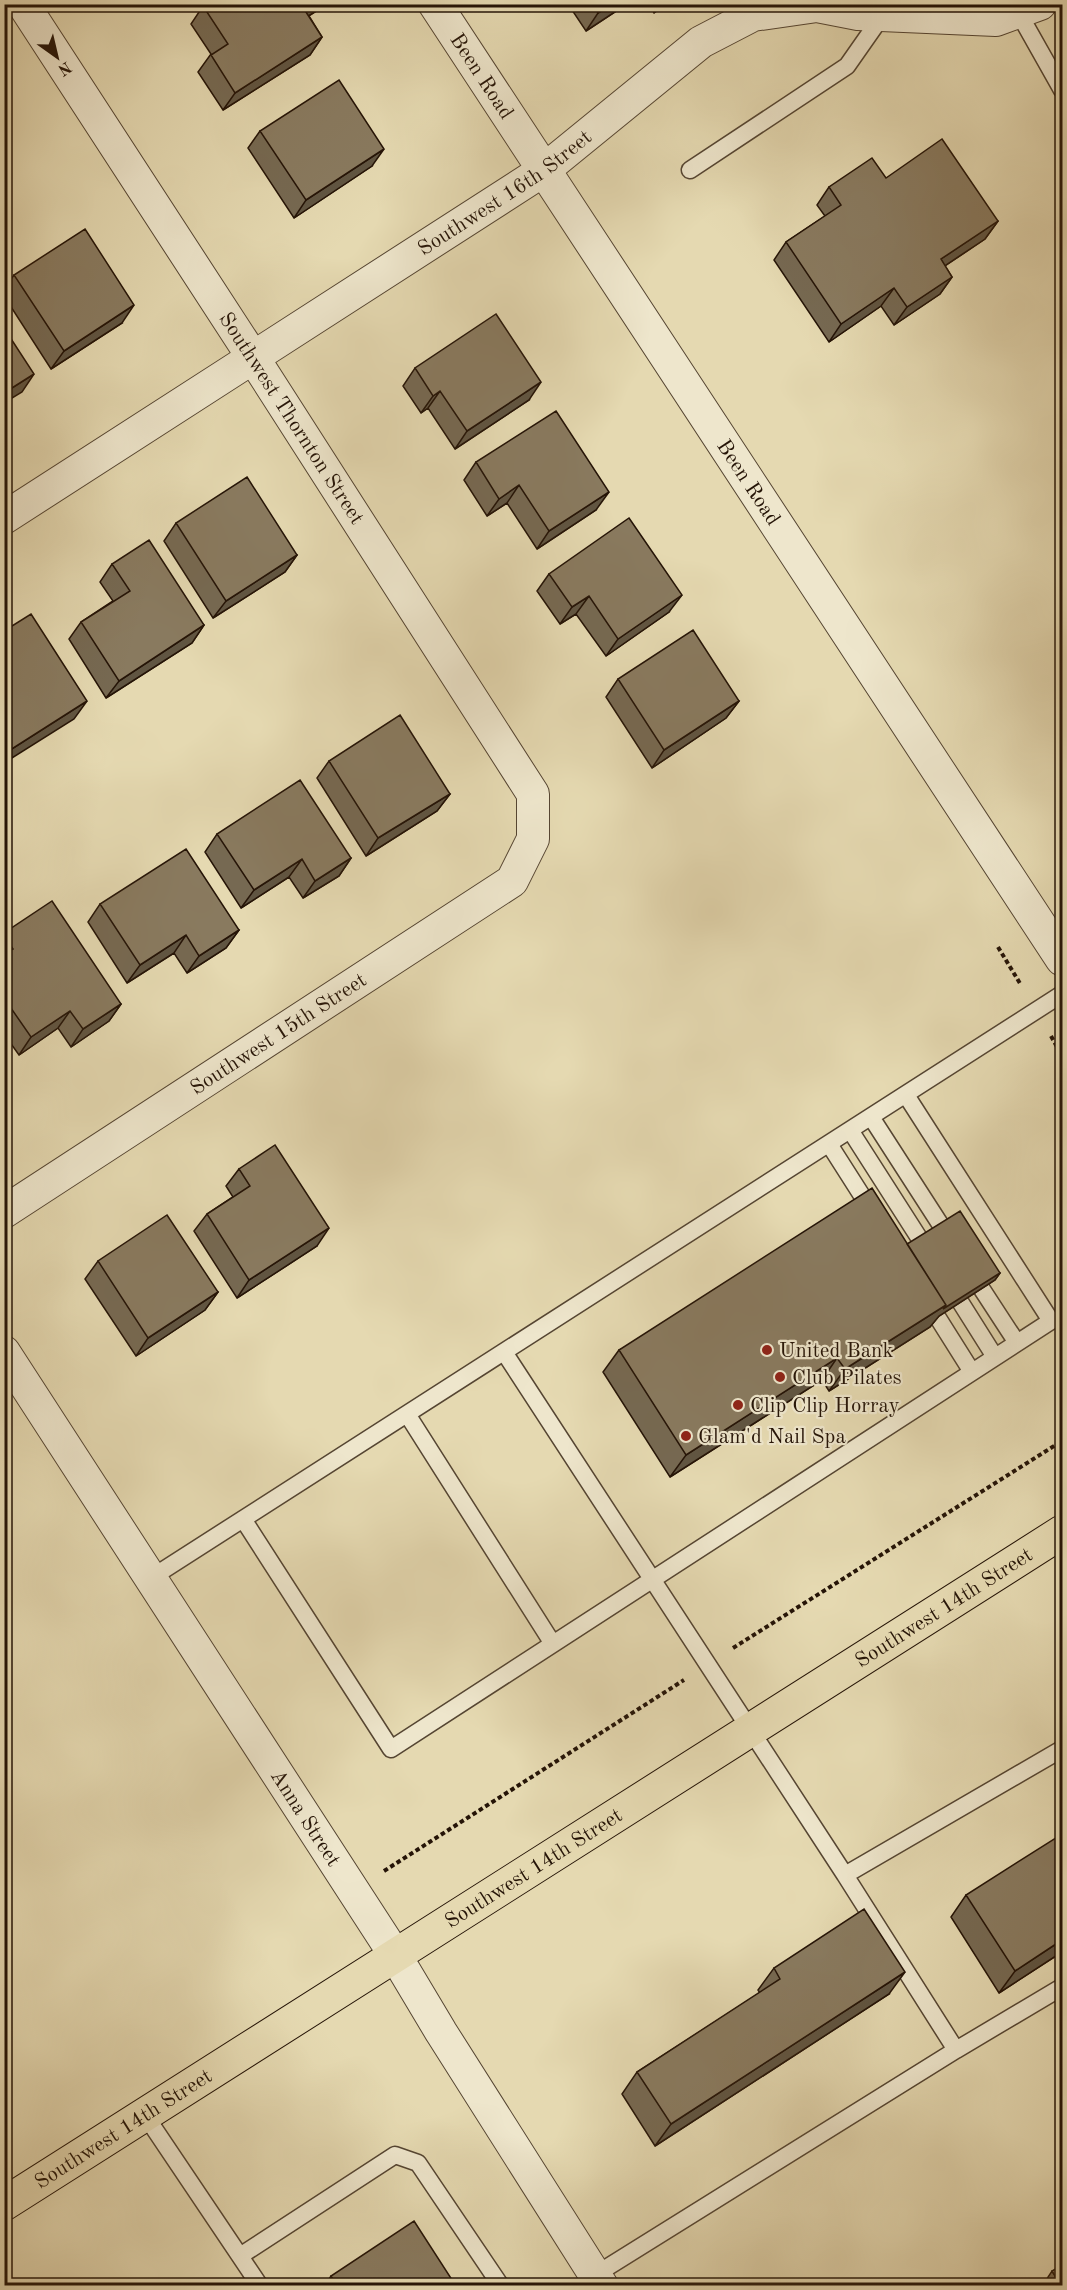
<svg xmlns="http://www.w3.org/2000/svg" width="1067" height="2290" font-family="'Old Standard TT',serif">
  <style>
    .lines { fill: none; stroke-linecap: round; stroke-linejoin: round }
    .service-casing { stroke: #554532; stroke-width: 19 }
    .minor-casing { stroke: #554532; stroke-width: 34 }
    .tertiary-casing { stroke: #554532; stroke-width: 35 }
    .primary-casing { stroke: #251407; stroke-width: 35 }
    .path { stroke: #251407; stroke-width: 4; stroke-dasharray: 4.5 3; stroke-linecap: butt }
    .service { stroke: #eee6cc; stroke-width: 16 }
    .minor { stroke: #eee6cc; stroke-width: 32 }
    .tertiary { stroke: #eee6cc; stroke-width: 33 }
    .primary { stroke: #e5d9b1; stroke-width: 33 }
    .wall { fill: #766952; stroke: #251407; stroke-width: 1.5 }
    .shaded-wall { fill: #605542; stroke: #251407; stroke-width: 1.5 }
    .building { fill: #897a5f; stroke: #251407; stroke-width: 1.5 }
    .poi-dot { fill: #8f2418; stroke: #eee6cc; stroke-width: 2 }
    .labels { text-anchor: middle; stroke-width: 4.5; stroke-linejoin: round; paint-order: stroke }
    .street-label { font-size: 21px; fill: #251407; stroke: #eee6cc }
    .poi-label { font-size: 21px; fill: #251407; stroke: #eee6cc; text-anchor: start }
  </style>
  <rect width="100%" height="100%" fill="#e5d9b1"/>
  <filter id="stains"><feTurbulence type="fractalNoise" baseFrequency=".00333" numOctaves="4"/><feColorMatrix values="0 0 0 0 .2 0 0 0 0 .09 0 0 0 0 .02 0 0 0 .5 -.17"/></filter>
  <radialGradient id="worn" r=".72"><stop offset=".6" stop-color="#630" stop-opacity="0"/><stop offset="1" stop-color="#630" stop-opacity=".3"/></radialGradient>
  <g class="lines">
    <!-- service casing -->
    <g class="service-casing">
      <path id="service" d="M 1018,12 L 1062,90
        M 690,170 L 847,66 L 882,16
        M 871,1117 L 951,1241
        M 850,1130 L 930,1255
        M 829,1144 L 873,1213
        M 970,1271 L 1017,1343
        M 949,1284 L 995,1357
        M 926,1299 L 972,1372
        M 504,1352 L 845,1875 L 1062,1749
        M 407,1414 L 553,1644
        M 243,1519 L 391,1749 L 1051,1321 L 906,1095
        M 151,1578 L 1062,994
        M 956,2050 L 1062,1987
        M 145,2115 L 260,2286
        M 240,2256 L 395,2155 L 418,2163 L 501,2286
        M 595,2275 L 956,2050 L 845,1875"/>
    </g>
    <!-- minor casing -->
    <g class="minor-casing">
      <g id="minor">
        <path id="s1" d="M 4,518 L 544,170 L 701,42 L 753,15 L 817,6 L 858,14 L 996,20 L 1040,4"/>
        <path id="s2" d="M 4,1212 L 512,881 L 533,839 L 533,794 L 254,359 L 23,4"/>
        <path id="s3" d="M 4,1352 L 395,1955 L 441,2032 L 602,2286"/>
      </g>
    </g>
    <!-- tertiary casing -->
    <g class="tertiary-casing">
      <g id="tertiary">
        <path id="s4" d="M 435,4 L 1062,959"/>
      </g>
    </g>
    <!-- primary casing -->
    <g class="primary-casing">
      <g id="primary">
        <path id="s5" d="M 4,2204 L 1062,1532"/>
      </g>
    </g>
    <!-- path -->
    <path class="path" d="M 998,947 L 1021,985
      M 1051,1036 L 1062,1056
      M 733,1648 L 1062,1441
      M 384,1871 L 684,1680"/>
    <!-- service -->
    <use href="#service" class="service"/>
    <!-- minor -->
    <use href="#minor" class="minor"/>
    <!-- tertiary -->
    <use href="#tertiary" class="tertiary"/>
    <!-- primary -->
    <use href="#primary" class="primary"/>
  </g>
  <!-- wall -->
  <path class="wall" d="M 206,4 L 321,4 L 318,10 L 309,16 L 322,37 L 310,55 L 223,110 L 198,72 L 211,54 L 191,24 L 203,6 Z
    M 568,4 L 627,4 L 586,31 Z
    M 649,4 L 666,4 L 654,13 Z
    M 260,131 L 372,166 L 294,218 L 248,148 Z
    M 886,178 L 998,221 L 985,239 L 945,266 L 952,277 L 940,294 L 894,325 L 881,306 L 829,342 L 774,260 L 786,242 L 825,216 L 817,205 L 829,187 Z
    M 14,275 L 122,323 L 51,369 L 4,296 L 4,289 Z
    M 415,368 L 529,400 L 455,449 L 428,408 L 421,413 L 403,386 Z
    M 476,462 L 596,510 L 537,549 L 507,503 L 487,516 L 464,480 Z
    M 176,523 L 297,555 L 285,572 L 213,618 L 164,541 Z
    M 112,564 L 204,625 L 192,643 L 106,698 L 69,639 L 81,622 L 113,601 L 100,582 Z
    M 549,574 L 669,612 L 606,656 L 576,614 L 560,624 L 537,591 Z
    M 618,679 L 739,701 L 726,718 L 652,768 L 606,697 Z
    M 329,761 L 450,794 L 437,811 L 366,856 L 317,778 Z
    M 217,834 L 351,858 L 339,876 L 303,898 L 289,877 L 241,908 L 205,852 Z
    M 100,904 L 239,930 L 226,948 L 187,973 L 174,953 L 127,983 L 88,922 Z
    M 4,933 L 121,1004 L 109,1021 L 71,1047 L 58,1028 L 19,1055 L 4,1034 Z
    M 239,1169 L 317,1246 L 237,1298 L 194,1231 L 207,1214 L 233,1197 L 226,1186 Z
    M 907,1244 L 1000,1273 L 995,1280 L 939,1316 L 930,1327 L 829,1391 L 822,1380 L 670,1477 L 603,1372 L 619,1350 Z
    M 98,1261 L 218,1292 L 205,1310 L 136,1356 L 85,1279 Z
    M 966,1895 L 1062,1952 L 999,1993 L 951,1917 Z
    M 774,1968 L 889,1994 L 655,2146 L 622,2094 L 637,2072 L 760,1993 L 758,1990 Z
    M 1052,2271 L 1062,2286 L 1045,2286 L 1044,2283 Z
    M 331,2276 L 456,2286 L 324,2286 Z"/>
  <!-- shaded-wall -->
  <path class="shaded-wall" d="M 311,4 L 321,4 L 318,10 L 292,26 L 304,9 Z
    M 612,4 L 627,4 L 586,31 L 598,13 Z
    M 660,4 L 666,4 L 654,13 Z
    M 322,37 L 310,55 L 223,110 L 235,93 Z
    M 384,149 L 372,166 L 294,218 L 306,200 Z
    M 998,221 L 985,239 L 928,277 L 941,259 Z
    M 952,277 L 940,294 L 894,325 L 907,307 Z
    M 894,288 L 881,306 L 829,342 L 841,324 Z
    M 134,305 L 122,323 L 51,369 L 64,351 Z
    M 34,374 L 22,392 L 4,403 L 4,393 Z
    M 541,382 L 529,400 L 455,449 L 467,431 Z
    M 440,391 L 428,408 L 421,413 L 433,396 Z
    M 519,485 L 507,503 L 487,516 L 499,499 Z
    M 609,492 L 596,510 L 537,549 L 549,531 Z
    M 297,555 L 285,572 L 213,618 L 226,601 Z
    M 682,595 L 669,612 L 606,656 L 618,639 Z
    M 589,596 L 576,614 L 560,624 L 572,607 Z
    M 204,625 L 192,643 L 106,698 L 119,681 Z
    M 87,701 L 74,719 L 4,763 L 4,756 L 7,752 Z
    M 739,701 L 726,718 L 652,768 L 664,750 Z
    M 450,794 L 437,811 L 366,856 L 378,838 Z
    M 351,858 L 339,876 L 303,898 L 315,881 Z
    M 302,859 L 289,877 L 241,908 L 254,890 Z
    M 239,930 L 226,948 L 187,973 L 199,956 Z
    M 186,935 L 174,953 L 127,983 L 140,965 Z
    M 121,1004 L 109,1021 L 71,1047 L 83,1029 Z
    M 70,1011 L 58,1028 L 19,1055 L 31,1037 Z
    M 329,1228 L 317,1246 L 237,1298 L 249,1280 Z
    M 1000,1273 L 995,1280 L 939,1316 L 930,1327 L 829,1391 L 845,1369 L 946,1305 Z
    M 218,1292 L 205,1310 L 136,1356 L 148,1338 Z
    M 837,1358 L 822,1380 L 670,1477 L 686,1455 Z
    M 1062,1940 L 1062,1952 L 999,1993 L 1015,1971 Z
    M 905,1972 L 889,1994 L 655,2146 L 671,2124 Z"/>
  <!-- building -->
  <path class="building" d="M 206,4 L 311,4 L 304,9 L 322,37 L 235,93 L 211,55 L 228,44 L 203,6 Z
    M 592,4 L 612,4 L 598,13 Z
    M 339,80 L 384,149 L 306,200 L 260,131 Z
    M 942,139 L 998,221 L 941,259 L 952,277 L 907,307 L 894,288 L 841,324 L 786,242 L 841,205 L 829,187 L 872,158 L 886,178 Z
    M 85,229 L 134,305 L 64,351 L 14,275 Z
    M 496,314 L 541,382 L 467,431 L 440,391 L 433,396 L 415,368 Z
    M 4,328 L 34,374 L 4,393 Z
    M 556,411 L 609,492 L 549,531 L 519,485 L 499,499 L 476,462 Z
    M 247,477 L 297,555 L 226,601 L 176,523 Z
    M 629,518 L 682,595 L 618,639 L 589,596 L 572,607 L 549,574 Z
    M 149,540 L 204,625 L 119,681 L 81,622 L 130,591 L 112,564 Z
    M 31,614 L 87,701 L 7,752 L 4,748 L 4,631 Z
    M 693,630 L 739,701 L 664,750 L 618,679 Z
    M 400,715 L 450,794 L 378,838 L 329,761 Z
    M 300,780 L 351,858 L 315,881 L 302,859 L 254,890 L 217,834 Z
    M 186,849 L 239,930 L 199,956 L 186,935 L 140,965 L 100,904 Z
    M 52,901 L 121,1004 L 83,1029 L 70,1011 L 31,1037 L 4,998 L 4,954 L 13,949 L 4,936 L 4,933 Z
    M 4,1072 L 8,1078 L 4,1081 Z
    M 275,1145 L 329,1228 L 249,1280 L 207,1214 L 250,1186 L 239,1169 Z
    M 872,1188 L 946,1305 L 845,1369 L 837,1358 L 686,1455 L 619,1350 Z
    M 960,1211 L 1000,1273 L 943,1309 L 946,1305 L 907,1244 Z
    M 167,1215 L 218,1292 L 148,1338 L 98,1261 Z
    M 1062,1834 L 1062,1940 L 1015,1971 L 966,1895 Z
    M 864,1909 L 905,1972 L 671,2124 L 637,2072 L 780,1979 L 774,1968 Z
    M 414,2221 L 456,2286 L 337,2286 L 331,2276 Z
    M 1062,2265 L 1062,2286 L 1061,2286 L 1052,2271 Z"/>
  <!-- markers -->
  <g class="poi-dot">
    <circle cx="767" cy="1350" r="6"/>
    <circle cx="780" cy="1377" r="6"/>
    <circle cx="738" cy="1405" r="6"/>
    <circle cx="686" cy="1436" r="6"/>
  </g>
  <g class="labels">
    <!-- street labels -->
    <g class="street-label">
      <text dy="7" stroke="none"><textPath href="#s4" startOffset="86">Been Road</textPath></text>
      <text dy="7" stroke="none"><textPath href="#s1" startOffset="597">Southwest 16th Street</textPath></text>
      <text transform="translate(292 418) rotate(57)" y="7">Southwest Thornton Street</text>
      <text dy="7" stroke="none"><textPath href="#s4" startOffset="572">Been Road</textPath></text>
      <text dy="7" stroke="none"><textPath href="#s2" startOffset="327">Southwest 15th Street</textPath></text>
      <text dy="7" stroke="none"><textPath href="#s5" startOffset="1113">Southwest 14th Street</textPath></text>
      <text dy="7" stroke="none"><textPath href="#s3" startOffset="555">Anna Street</textPath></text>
      <text dy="7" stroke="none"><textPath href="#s5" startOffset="627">Southwest 14th Street</textPath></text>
      <text dy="7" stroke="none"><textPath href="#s5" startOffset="141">Southwest 14th Street</textPath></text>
    </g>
    <!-- poi labels -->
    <g class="poi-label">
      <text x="779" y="1357">United Bank</text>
      <text x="792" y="1384">Club Pilates</text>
      <text x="750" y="1412">Clip Clip Horray</text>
      <text x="698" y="1443">Glam'd Nail Spa</text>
    </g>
  </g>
  <!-- margin -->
  <rect width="1067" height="2290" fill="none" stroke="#e5d9b1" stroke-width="24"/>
  <rect x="6" y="6" width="1055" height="2278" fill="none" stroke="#251407" stroke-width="3"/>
  <rect x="12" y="12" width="1043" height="2266" fill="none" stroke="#251407" stroke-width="1.5"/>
  <!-- north arrow -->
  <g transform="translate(57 57) rotate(146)" stroke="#eee6cc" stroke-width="4.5" paint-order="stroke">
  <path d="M0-4.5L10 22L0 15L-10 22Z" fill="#251407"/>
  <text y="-9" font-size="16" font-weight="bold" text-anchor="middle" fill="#251407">N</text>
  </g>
  <rect width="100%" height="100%" filter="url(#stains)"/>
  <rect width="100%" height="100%" fill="url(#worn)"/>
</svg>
